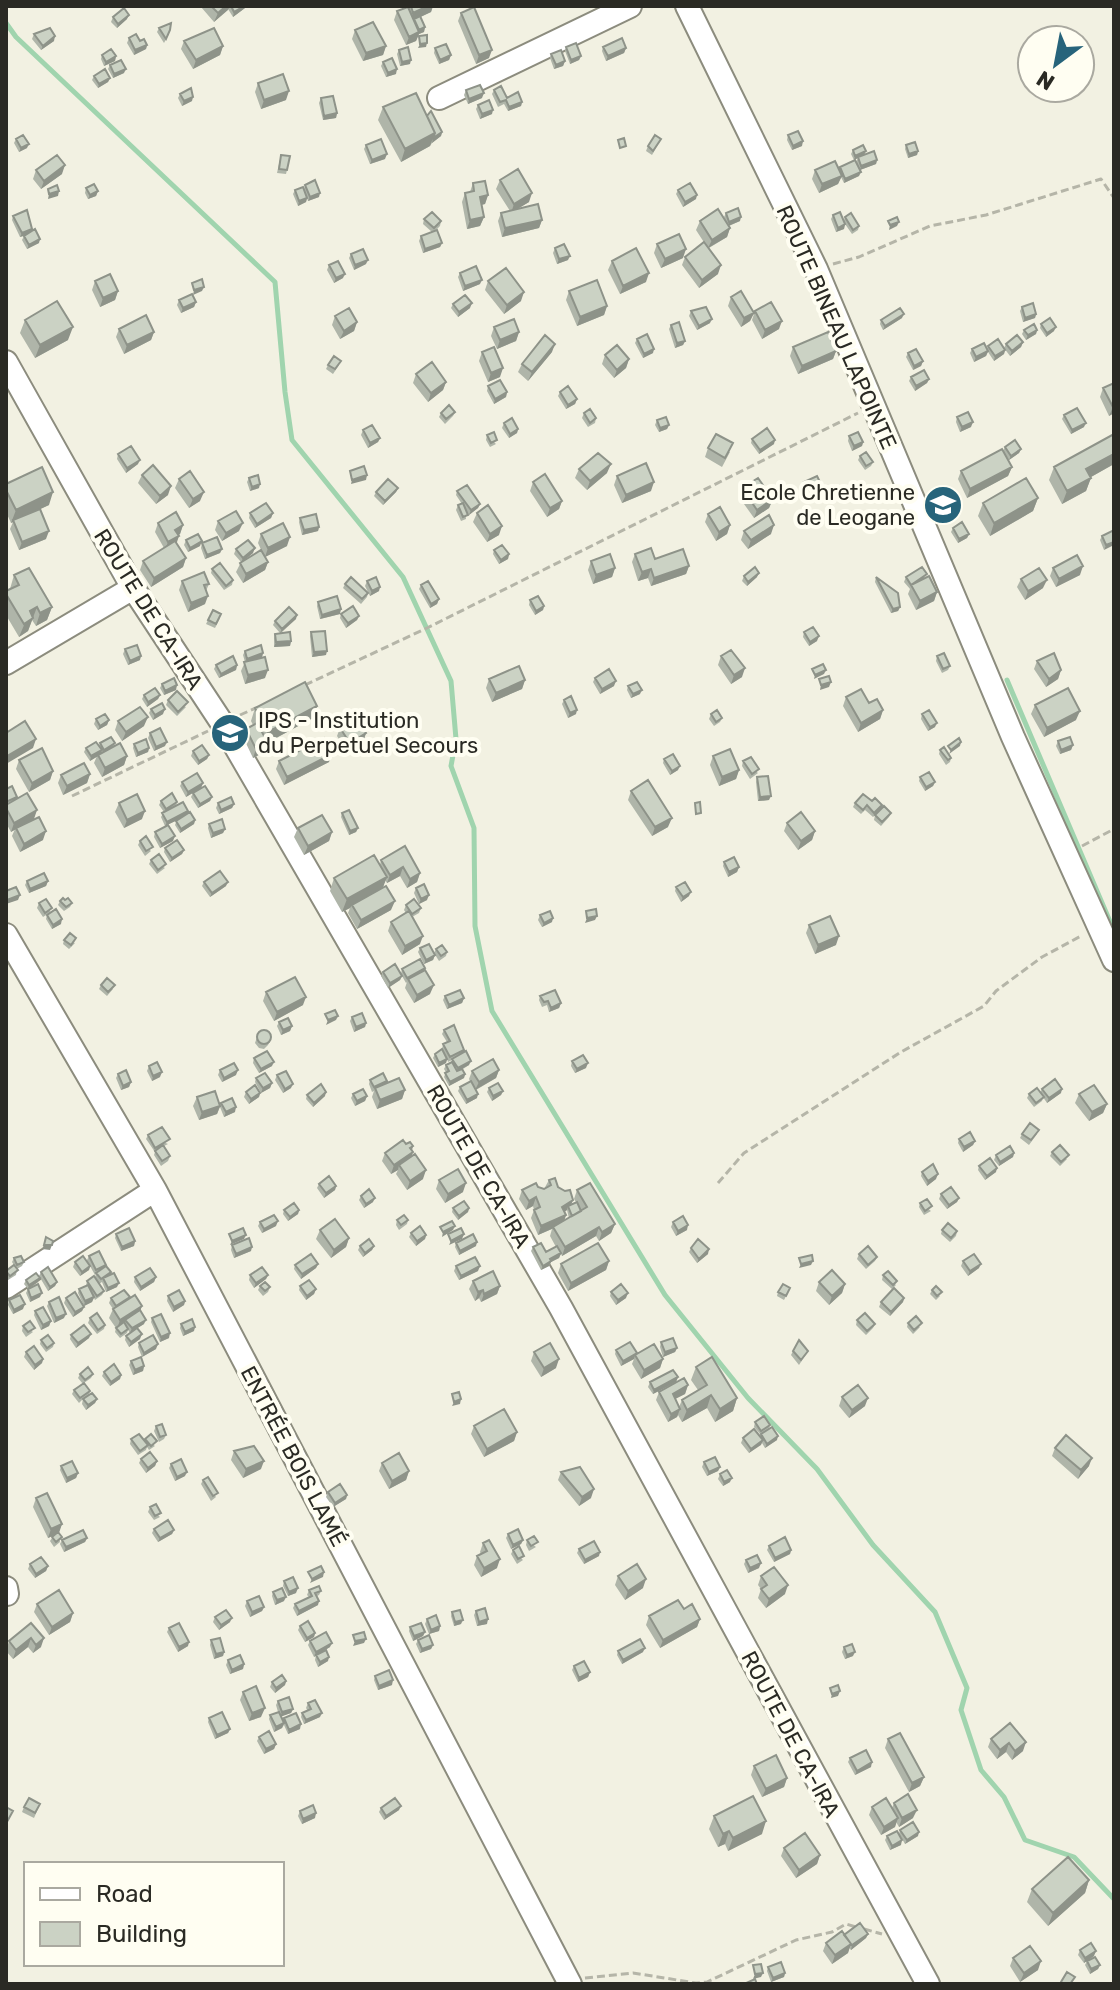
<svg xmlns="http://www.w3.org/2000/svg" width="1120" height="1990" font-family="Rubik,sans-serif">
  <style>
    .lines { fill: none; stroke-linecap: round; stroke-linejoin: round }
    .stream { stroke: #a0d4ae; stroke-width: 5 }
    .minor-casing { stroke: #8c8c7e; stroke-width: 26 }
    .path { stroke: #b5b5a8; stroke-width: 3; stroke-dasharray: 8 4; stroke-linecap: butt }
    .minor { stroke: #fff; stroke-width: 22 }
    .wall { fill: #afb5a9; fill-rule: evenodd }
    .shaded-wall { fill: #8e9389 }
    .building { fill: #cbd2c4; stroke: #8e9389; stroke-width: 2 }
    .labels { text-anchor: middle; stroke-width: 8; stroke-linejoin: round; paint-order: stroke }
    .street-label { font-size: 22px; fill: #2a2a24; stroke: #fffef2 }
    .poi-label { font-size: 22px; fill: #2a2a24; stroke: #fffef2; text-anchor: end }
  </style>
  <rect width="100%" height="100%" fill="#f2f1e2"/>
  <g class="lines">
    <!-- stream -->
    <path class="stream" d="M 6,23 L 16,37 L 275,282 L 285,392 L 292,440 L 403,577 L 451,681 L 456,739 L 451,766 L 474,828 L 475,926 L 492,1011 L 665,1295 L 748,1398 L 817,1469 L 873,1545 L 935,1612 L 967,1688 L 961,1710 L 981,1770 L 1004,1797 L 1025,1840 L 1074,1857 L 1114,1899
      M 1007,680 L 1114,931"/>
    <!-- minor casing -->
    <g class="minor-casing">
      <path id="minor" d="M 687,6 L 816,269 L 1013,737 L 1114,960
        M 439,98 L 630,6
        M 6,362 L 133,588 L 222,723 L 561,1308 L 928,1984
        M 6,663 L 133,588
        M 6,935 L 155,1190 L 570,1984
        M 6,1287 L 155,1190
        M 6,1588 L 7,1594"/>
    </g>
    <!-- path -->
    <path class="path" d="M 833,264 L 859,257 L 930,226 L 986,215 L 1101,179 L 1114,198
      M 305,685 L 427,628 L 858,413
      M 240,715 L 258,707
      M 72,796 L 208,731
      M 1082,846 L 1114,829
      M 718,1183 L 744,1153 L 901,1052 L 984,1006 L 996,991 L 1042,957 L 1081,936
      M 864,1929 L 882,1934
      M 585,1978 L 633,1973 L 696,1983 L 707,1982 L 796,1940 L 832,1932 L 846,1924 L 856,1927"/>
    <!-- minor -->
    <use href="#minor" class="minor"/>
  </g>
  <!-- wall -->
  <path class="wall" d="M 201,6 L 246,6 L 245,8 L 233,17 L 228,9 L 214,22 L 201,7 Z
    M 404,6 L 433,6 L 431,12 L 420,17 L 425,27 L 424,32 L 419,34 L 416,41 L 406,45 L 394,20 L 397,11 L 405,8 Z
    M 461,13 L 489,58 L 476,64 L 458,21 Z
    M 113,17 L 127,19 L 117,28 L 111,22 Z
    M 159,28 L 169,34 L 164,43 L 157,32 Z
    M 355,30 L 386,46 L 383,55 L 363,61 L 352,39 Z
    M 34,34 L 54,41 L 41,50 L 32,39 Z
    M 129,38 L 140,41 L 147,45 L 146,49 L 134,55 L 127,43 Z
    M 184,41 L 223,46 L 220,55 L 193,69 L 181,49 Z
    M 566,47 L 581,56 L 579,60 L 570,64 L 565,51 Z
    M 603,47 L 626,48 L 624,53 L 606,61 L 602,51 Z
    M 435,48 L 451,55 L 449,60 L 439,64 L 434,53 Z
    M 399,50 L 410,64 L 400,66 L 397,54 Z
    M 551,54 L 565,61 L 563,66 L 554,69 L 550,58 Z
    M 102,55 L 116,56 L 115,61 L 104,66 L 101,59 Z
    M 383,62 L 396,74 L 386,77 L 381,66 Z
    M 110,65 L 124,73 L 113,78 L 108,69 Z
    M 94,76 L 110,78 L 108,82 L 98,88 L 92,80 Z
    M 258,83 L 286,100 L 261,109 L 255,92 Z
    M 466,90 L 482,98 L 468,104 L 464,95 Z
    M 494,90 L 507,98 L 522,102 L 521,106 L 508,111 L 504,104 L 498,107 L 492,94 Z
    M 180,94 L 192,101 L 182,106 L 178,98 Z
    M 321,98 L 337,113 L 336,118 L 323,120 L 319,103 Z
    M 478,105 L 492,114 L 480,119 L 476,109 Z
    M 383,107 L 427,116 L 442,132 L 441,136 L 432,143 L 430,146 L 401,162 L 378,120 Z
    M 788,135 L 802,146 L 792,150 L 787,140 Z
    M 16,139 L 27,148 L 19,152 L 14,143 Z
    M 661,139 L 652,155 L 646,151 L 648,146 Z
    M 366,145 L 385,159 L 370,164 L 364,149 Z
    M 906,145 L 918,151 L 917,155 L 908,158 L 905,149 Z
    M 853,150 L 866,151 L 864,155 L 877,160 L 876,164 L 860,170 L 859,176 L 844,183 L 841,177 L 838,184 L 819,193 L 812,179 L 815,170 L 839,170 L 840,167 L 856,162 L 858,158 L 854,160 L 851,154 Z
    M 281,155 L 287,170 L 286,174 L 277,173 Z
    M 36,170 L 62,174 L 41,189 L 33,179 Z
    M 500,180 L 529,202 L 517,209 L 542,220 L 539,228 L 502,237 L 498,221 L 501,213 L 510,211 L 496,189 Z
    M 473,183 L 488,195 L 485,204 L 481,205 L 484,217 L 480,226 L 467,229 L 462,202 L 465,193 L 470,192 Z
    M 305,185 L 319,197 L 308,201 L 307,198 L 306,202 L 298,206 L 293,194 L 295,190 L 304,189 Z
    M 86,188 L 98,191 L 96,196 L 88,199 L 85,193 Z
    M 678,190 L 696,199 L 683,207 L 676,194 Z
    M 726,213 L 740,221 L 729,226 L 730,228 L 727,237 L 709,248 L 718,274 L 699,288 L 682,265 L 685,257 L 707,247 L 696,230 L 700,221 L 726,222 L 724,217 Z
    M 833,215 L 844,220 L 845,217 L 859,226 L 858,230 L 852,234 L 845,224 L 844,229 L 836,232 L 831,219 Z
    M 13,216 L 32,229 L 31,231 L 39,243 L 27,249 L 22,240 L 24,236 L 20,237 L 12,220 Z
    M 424,219 L 441,221 L 440,226 L 434,232 L 442,243 L 440,247 L 423,253 L 419,241 L 421,236 L 432,232 L 423,224 Z
    M 657,244 L 683,258 L 661,268 L 654,253 Z
    M 555,248 L 568,260 L 557,264 L 553,253 Z
    M 351,254 L 366,264 L 354,270 L 349,258 Z
    M 612,261 L 646,282 L 620,294 L 608,270 Z
    M 329,265 L 343,278 L 334,283 L 327,270 Z
    M 460,273 L 480,284 L 463,291 L 458,277 Z
    M 95,281 L 118,291 L 115,300 L 100,307 L 92,290 Z
    M 488,281 L 521,301 L 504,314 L 485,290 Z
    M 569,291 L 607,306 L 604,315 L 577,326 L 566,300 Z
    M 731,297 L 754,313 L 750,321 L 741,327 L 728,306 Z
    M 179,300 L 196,302 L 194,307 L 181,313 L 177,305 Z
    M 453,304 L 470,308 L 458,317 L 451,308 Z
    M 1022,307 L 1036,314 L 1035,318 L 1023,322 L 1020,311 Z
    M 691,311 L 710,323 L 697,330 L 689,316 Z
    M 755,311 L 779,329 L 762,339 L 752,320 Z
    M 335,316 L 357,322 L 354,331 L 340,339 L 332,325 Z
    M 902,318 L 883,330 L 880,324 L 881,320 Z
    M 25,320 L 68,340 L 35,358 L 20,333 Z
    M 1041,324 L 1054,331 L 1046,337 L 1040,328 Z
    M 671,325 L 685,341 L 683,345 L 675,348 L 669,329 Z
    M 494,327 L 519,332 L 516,341 L 497,349 L 491,336 Z
    M 119,329 L 154,332 L 151,340 L 124,354 L 116,337 Z
    M 1024,330 L 1037,330 L 1036,334 L 1026,340 L 1022,334 Z
    M 637,339 L 653,353 L 643,358 L 635,343 Z
    M 1023,342 L 1021,347 L 1010,356 L 1004,348 L 1006,344 Z
    M 988,346 L 1005,350 L 1004,354 L 994,361 L 988,352 L 986,356 L 974,362 L 970,353 L 972,349 L 987,349 Z
    M 793,347 L 836,351 L 833,359 L 798,374 L 790,356 Z
    M 482,352 L 500,377 L 488,382 L 479,361 Z
    M 552,352 L 528,381 L 518,372 L 522,364 Z
    M 908,353 L 923,361 L 921,366 L 913,370 L 906,357 Z
    M 605,355 L 629,359 L 626,368 L 614,378 L 602,364 Z
    M 328,365 L 339,365 L 333,374 L 326,369 Z
    M 416,374 L 446,382 L 443,390 L 428,402 L 413,383 Z
    M 911,377 L 929,379 L 927,383 L 915,391 L 909,381 Z
    M 1114,383 L 1114,413 L 1109,416 L 1100,397 L 1103,388 Z
    M 488,386 L 507,392 L 506,397 L 494,404 L 487,391 Z
    M 560,392 L 577,399 L 575,404 L 566,409 L 558,396 Z
    M 455,412 L 453,416 L 445,424 L 439,417 L 441,413 Z
    M 584,413 L 596,418 L 595,423 L 588,427 L 582,418 Z
    M 1064,415 L 1084,427 L 1071,434 L 1062,419 Z
    M 957,417 L 971,427 L 960,432 L 956,422 Z
    M 657,420 L 669,425 L 667,429 L 659,432 L 655,425 Z
    M 504,423 L 518,429 L 517,433 L 509,438 L 502,428 Z
    M 363,430 L 380,438 L 378,442 L 368,448 L 361,435 Z
    M 487,435 L 496,444 L 490,447 L 486,440 Z
    M 849,436 L 863,442 L 862,446 L 852,451 L 848,441 Z
    M 752,439 L 774,444 L 759,454 L 751,443 Z
    M 1005,447 L 1021,449 L 1019,453 L 1009,460 L 1003,451 Z
    M 708,448 L 730,452 L 722,467 L 705,457 Z
    M 118,454 L 138,464 L 126,473 L 117,459 Z
    M 860,456 L 873,462 L 871,466 L 865,470 L 858,460 Z
    M 1114,464 L 1091,477 L 1086,491 L 1062,504 L 1049,480 L 1054,467 Z
    M 1012,467 L 1008,476 L 967,498 L 958,479 L 961,471 Z
    M 579,469 L 607,473 L 587,490 L 575,478 Z
    M 142,475 L 168,495 L 156,504 L 138,483 Z
    M 617,476 L 651,491 L 622,503 L 614,485 Z
    M 249,478 L 259,488 L 250,491 L 247,482 Z
    M 179,479 L 200,501 L 189,508 L 175,488 Z
    M 533,482 L 562,501 L 559,509 L 547,517 L 530,491 Z
    M 6,484 L 49,505 L 35,511 L 46,539 L 19,550 L 10,529 L 13,522 L 11,523 L 6,512 Z
    M 398,488 L 396,492 L 383,505 L 374,496 L 376,492 Z
    M 742,488 L 773,499 L 769,508 L 754,518 L 739,497 Z
    M 457,491 L 480,504 L 478,508 L 469,515 L 465,509 L 466,519 L 461,521 L 456,510 L 458,505 L 462,504 L 456,495 Z
    M 1038,498 L 1033,511 L 990,536 L 978,516 L 983,503 Z
    M 250,513 L 273,513 L 271,518 L 255,528 L 249,518 Z
    M 477,513 L 499,535 L 487,542 L 473,522 Z
    M 708,514 L 730,525 L 727,534 L 716,541 L 705,522 Z
    M 300,518 L 319,527 L 318,531 L 302,535 L 299,522 Z
    M 218,521 L 239,531 L 222,541 L 215,530 Z
    M 158,523 L 183,525 L 180,534 L 178,535 L 176,543 L 186,558 L 183,567 L 151,587 L 140,570 L 143,561 L 164,548 L 155,532 Z
    M 953,528 L 969,534 L 967,538 L 958,543 L 951,532 Z
    M 1114,530 L 1104,550 L 1100,540 L 1102,536 Z
    M 744,531 L 771,534 L 748,549 L 741,540 Z
    M 261,534 L 287,546 L 265,557 L 268,562 L 265,570 L 243,583 L 236,572 L 241,562 L 234,554 L 236,549 L 253,553 L 242,562 L 263,554 L 258,543 Z
    M 186,540 L 200,546 L 188,552 L 184,545 Z
    M 202,543 L 222,549 L 220,553 L 205,559 L 201,548 Z
    M 494,550 L 509,554 L 508,559 L 499,564 L 493,554 Z
    M 635,554 L 655,559 L 689,566 L 686,574 L 651,586 L 648,578 L 638,581 L 632,562 Z
    M 591,561 L 615,568 L 612,577 L 593,584 L 588,570 Z
    M 1053,568 L 1080,575 L 1056,587 L 1050,576 Z
    M 212,569 L 233,580 L 232,585 L 224,590 L 211,573 Z
    M 14,575 L 52,607 L 47,620 L 36,626 L 32,620 L 28,631 L 19,637 L 6,615 L 6,591 L 10,589 Z
    M 744,576 L 757,577 L 747,586 L 742,581 Z
    M 876,577 L 900,607 L 898,611 L 891,613 L 875,582 Z
    M 906,577 L 926,578 L 937,592 L 934,601 L 916,610 L 908,594 L 910,589 L 904,582 Z
    M 1021,579 L 1043,588 L 1025,600 L 1017,587 Z
    M 182,581 L 209,584 L 206,591 L 205,604 L 188,612 L 179,590 Z
    M 367,581 L 379,591 L 370,596 L 365,586 Z
    M 345,584 L 368,593 L 367,597 L 361,604 L 343,588 Z
    M 421,585 L 439,599 L 437,604 L 430,608 L 419,589 Z
    M 530,600 L 544,606 L 543,610 L 535,615 L 529,605 Z
    M 318,602 L 340,614 L 320,619 L 317,606 Z
    M 341,614 L 359,616 L 357,620 L 346,628 L 340,618 Z
    M 220,618 L 215,628 L 206,624 L 208,620 Z
    M 296,619 L 281,633 L 291,641 L 290,646 L 274,647 L 274,638 L 275,634 L 280,633 L 273,625 L 275,621 Z
    M 311,632 L 326,655 L 312,657 L 310,636 Z
    M 804,632 L 817,641 L 809,646 L 803,637 Z
    M 125,649 L 140,660 L 128,665 L 123,654 Z
    M 245,651 L 263,653 L 262,657 L 255,660 L 265,678 L 245,684 L 241,671 L 245,662 L 243,655 Z
    M 721,656 L 742,677 L 731,684 L 718,665 Z
    M 937,656 L 950,666 L 948,670 L 942,673 L 936,661 Z
    M 1037,661 L 1061,670 L 1058,679 L 1046,687 L 1034,669 Z
    M 216,665 L 237,665 L 236,670 L 219,678 L 214,669 Z
    M 595,678 L 614,686 L 600,694 L 593,682 Z
    M 489,679 L 525,680 L 522,689 L 492,702 L 486,688 Z
    M 162,684 L 176,690 L 164,695 L 160,688 Z
    M 628,686 L 640,694 L 631,698 L 627,690 Z
    M 144,695 L 160,695 L 158,699 L 147,707 L 142,699 Z
    M 846,697 L 869,703 L 883,710 L 880,719 L 858,732 L 843,706 Z
    M 168,700 L 186,707 L 177,716 L 166,705 Z
    M 564,700 L 576,714 L 568,718 L 562,704 Z
    M 1035,705 L 1076,720 L 1044,737 L 1031,714 Z
    M 317,706 L 313,718 L 267,743 L 264,752 L 253,758 L 243,737 L 246,729 L 253,725 L 251,721 L 255,708 Z
    M 151,709 L 163,714 L 153,720 L 149,713 Z
    M 711,714 L 722,718 L 720,722 L 714,726 L 709,719 Z
    M 922,714 L 935,727 L 928,731 L 921,719 Z
    M 96,719 L 109,720 L 107,725 L 98,730 L 94,724 Z
    M 118,721 L 144,726 L 122,741 L 115,730 Z
    M 340,728 L 366,733 L 363,742 L 347,752 L 337,736 Z
    M 150,733 L 165,746 L 154,751 L 148,738 Z
    M 1058,741 L 1073,745 L 1071,750 L 1060,754 L 1056,746 Z
    M 100,743 L 115,743 L 114,746 L 127,756 L 124,765 L 102,777 L 94,763 L 97,756 L 90,761 L 84,752 L 86,748 L 99,746 Z
    M 134,744 L 149,748 L 148,752 L 136,757 L 133,748 Z
    M 940,750 L 951,758 L 950,762 L 946,765 L 939,754 Z
    M 193,751 L 209,755 L 207,759 L 198,765 L 191,756 Z
    M 713,756 L 739,770 L 736,779 L 719,786 L 710,765 Z
    M 664,759 L 678,770 L 670,775 L 663,763 Z
    M 19,760 L 53,771 L 50,780 L 29,792 L 16,769 Z
    M 279,761 L 329,762 L 284,785 L 276,769 Z
    M 743,761 L 758,773 L 750,779 L 742,766 Z
    M 90,774 L 87,783 L 63,795 L 58,783 L 61,775 Z
    M 757,777 L 769,800 L 758,801 L 756,782 Z
    M 920,777 L 935,782 L 933,786 L 925,791 L 919,781 Z
    M 182,782 L 203,783 L 201,788 L 186,797 L 180,786 Z
    M 6,789 L 17,797 L 17,799 L 34,819 L 43,840 L 20,852 L 12,836 L 15,829 L 11,832 L 6,823 Z
    M 631,791 L 668,827 L 652,836 L 628,800 Z
    M 193,793 L 212,797 L 210,801 L 198,808 L 191,797 Z
    M 161,801 L 177,802 L 176,806 L 195,820 L 194,824 L 180,833 L 175,825 L 177,820 L 165,826 L 161,817 L 164,812 L 159,805 Z
    M 119,803 L 142,819 L 124,828 L 115,812 Z
    M 218,803 L 234,804 L 232,808 L 219,814 L 216,808 Z
    M 855,803 L 882,805 L 881,810 L 873,817 L 865,810 L 861,814 L 853,807 Z
    M 342,813 L 358,828 L 356,832 L 349,835 L 341,817 Z
    M 891,813 L 889,817 L 881,826 L 874,820 L 875,815 Z
    M 787,823 L 815,831 L 812,840 L 798,850 L 784,831 Z
    M 209,824 L 225,829 L 223,833 L 211,838 L 208,828 Z
    M 298,828 L 332,832 L 329,841 L 304,855 L 294,837 Z
    M 155,832 L 173,841 L 160,848 L 154,837 Z
    M 140,841 L 151,851 L 145,856 L 138,845 Z
    M 165,848 L 184,850 L 182,854 L 170,862 L 164,852 Z
    M 151,860 L 165,868 L 157,874 L 149,864 Z
    M 381,860 L 420,873 L 417,882 L 407,888 L 400,876 L 387,883 L 385,880 L 383,887 L 391,910 L 357,929 L 348,913 L 350,908 L 342,912 L 330,891 L 334,878 L 380,865 Z
    M 724,862 L 739,867 L 737,872 L 728,877 L 723,866 Z
    M 27,881 L 48,881 L 46,886 L 29,893 L 25,885 Z
    M 204,882 L 226,886 L 210,897 L 202,886 Z
    M 676,887 L 689,896 L 681,902 L 675,891 Z
    M 416,888 L 427,900 L 419,904 L 414,893 Z
    M 65,900 L 72,903 L 70,907 L 64,911 L 58,905 L 60,901 Z
    M 39,903 L 51,912 L 43,917 L 37,908 Z
    M 406,905 L 421,908 L 419,913 L 412,917 L 420,944 L 402,955 L 388,931 L 391,922 L 406,913 L 404,910 Z
    M 47,915 L 61,924 L 52,929 L 46,919 Z
    M 540,915 L 552,922 L 542,927 L 538,920 Z
    M 809,925 L 836,945 L 815,954 L 806,933 Z
    M 64,940 L 75,943 L 69,949 L 63,944 Z
    M 420,948 L 435,955 L 433,960 L 424,964 L 418,952 Z
    M 436,949 L 447,952 L 446,956 L 439,961 L 434,953 Z
    M 425,968 L 424,971 L 430,994 L 414,1003 L 405,988 L 407,982 L 406,983 L 402,976 L 400,980 L 388,988 L 381,976 L 383,972 L 401,974 L 402,969 Z
    M 101,985 L 113,989 L 107,996 L 99,989 Z
    M 266,992 L 303,1005 L 274,1021 L 263,1001 Z
    M 445,996 L 464,998 L 462,1003 L 447,1009 L 443,1000 Z
    M 540,996 L 561,1003 L 559,1008 L 549,1012 L 547,1005 L 542,1007 L 539,1000 Z
    M 352,1017 L 366,1023 L 365,1027 L 354,1032 L 350,1021 Z
    M 279,1022 L 292,1026 L 290,1031 L 281,1035 L 277,1026 Z
    M 444,1030 L 463,1053 L 469,1065 L 463,1069 L 465,1074 L 464,1078 L 449,1086 L 444,1077 L 446,1072 L 444,1069 L 446,1065 L 451,1062 L 452,1060 L 448,1062 L 447,1059 L 446,1063 L 438,1067 L 433,1058 L 435,1054 L 442,1050 L 443,1044 L 447,1042 L 442,1034 Z
    M 258,1034 L 270,1041 L 268,1045 L 264,1049 L 259,1048 L 255,1043 Z
    M 254,1058 L 272,1066 L 259,1073 L 253,1063 Z
    M 572,1061 L 586,1068 L 575,1073 L 571,1066 Z
    M 149,1066 L 160,1077 L 152,1081 L 147,1071 Z
    M 220,1070 L 236,1075 L 222,1082 L 218,1075 Z
    M 499,1070 L 496,1078 L 476,1090 L 477,1098 L 466,1104 L 458,1091 L 460,1087 L 470,1081 L 469,1079 L 472,1071 Z
    M 118,1074 L 131,1082 L 129,1087 L 121,1090 L 116,1078 Z
    M 277,1075 L 291,1088 L 283,1093 L 275,1080 Z
    M 256,1078 L 272,1083 L 270,1088 L 261,1093 L 255,1082 Z
    M 370,1080 L 386,1083 L 405,1090 L 402,1099 L 377,1109 L 372,1097 L 374,1091 L 372,1092 L 369,1084 Z
    M 489,1088 L 503,1091 L 501,1095 L 492,1101 L 487,1092 Z
    M 1042,1089 L 1061,1093 L 1047,1103 L 1043,1097 L 1042,1101 L 1034,1107 L 1027,1098 L 1029,1094 L 1040,1093 Z
    M 246,1092 L 260,1093 L 259,1097 L 249,1104 L 244,1097 Z
    M 353,1094 L 367,1096 L 365,1101 L 355,1106 L 351,1098 Z
    M 1079,1094 L 1107,1104 L 1103,1113 L 1089,1121 L 1075,1103 Z
    M 307,1095 L 325,1096 L 313,1107 L 306,1099 Z
    M 197,1097 L 220,1105 L 221,1103 L 235,1112 L 224,1117 L 220,1107 L 217,1114 L 199,1120 L 193,1106 Z
    M 1022,1134 L 1037,1134 L 1029,1145 L 1020,1138 Z
    M 148,1135 L 168,1144 L 164,1146 L 170,1156 L 168,1161 L 161,1166 L 154,1155 L 155,1152 L 146,1139 Z
    M 959,1139 L 975,1141 L 973,1145 L 963,1152 L 958,1143 Z
    M 406,1144 L 413,1146 L 411,1157 L 423,1179 L 407,1190 L 396,1174 L 398,1170 L 391,1174 L 382,1161 L 385,1153 Z
    M 1052,1152 L 1067,1159 L 1060,1166 L 1050,1156 Z
    M 1014,1153 L 1013,1157 L 999,1166 L 994,1160 L 996,1155 Z
    M 979,1166 L 996,1172 L 985,1180 L 978,1170 Z
    M 922,1172 L 936,1179 L 927,1186 L 921,1176 Z
    M 439,1180 L 463,1192 L 445,1203 L 436,1189 Z
    M 549,1180 L 558,1187 L 571,1204 L 576,1202 L 574,1199 L 577,1190 L 615,1224 L 611,1233 L 599,1241 L 596,1236 L 562,1256 L 561,1254 L 559,1258 L 551,1262 L 549,1266 L 541,1270 L 531,1251 L 533,1247 L 546,1252 L 556,1247 L 550,1236 L 552,1229 L 538,1235 L 531,1218 L 534,1210 L 533,1206 L 526,1210 L 519,1199 L 522,1190 L 538,1187 L 544,1189 ZM 567,1210 L 569,1218 L 564,1221 L 566,1215 L 564,1212 Z
    M 319,1184 L 336,1186 L 335,1190 L 324,1198 L 317,1188 Z
    M 941,1194 L 959,1198 L 957,1202 L 947,1209 L 939,1199 Z
    M 361,1196 L 373,1202 L 364,1208 L 359,1200 Z
    M 920,1203 L 931,1211 L 924,1215 L 919,1207 Z
    M 453,1208 L 469,1208 L 468,1212 L 458,1220 L 452,1212 Z
    M 284,1210 L 299,1210 L 298,1214 L 288,1221 L 283,1214 Z
    M 397,1220 L 408,1220 L 407,1224 L 399,1230 L 396,1225 Z
    M 260,1222 L 276,1226 L 262,1233 L 258,1226 Z
    M 673,1222 L 687,1230 L 676,1236 L 671,1227 Z
    M 320,1230 L 349,1238 L 346,1247 L 331,1258 L 316,1239 Z
    M 942,1230 L 957,1231 L 956,1236 L 950,1242 L 941,1234 Z
    M 411,1233 L 426,1235 L 425,1239 L 416,1246 L 409,1237 Z
    M 116,1234 L 135,1241 L 134,1246 L 121,1251 L 115,1238 Z
    M 456,1243 L 476,1246 L 459,1255 L 455,1247 Z
    M 232,1245 L 251,1251 L 234,1258 L 231,1250 Z
    M 360,1246 L 374,1246 L 372,1250 L 363,1257 L 358,1250 Z
    M 691,1248 L 708,1254 L 697,1263 L 689,1252 Z
    M 859,1254 L 877,1257 L 875,1261 L 866,1269 L 857,1259 Z
    M 89,1256 L 106,1266 L 111,1272 L 110,1275 L 117,1287 L 106,1292 L 102,1282 L 99,1284 L 104,1291 L 102,1295 L 95,1300 L 94,1298 L 92,1302 L 84,1306 L 78,1293 L 79,1289 L 86,1286 L 87,1281 L 95,1277 L 96,1274 L 95,1275 L 90,1266 L 89,1270 L 80,1276 L 73,1267 L 75,1262 L 87,1260 Z
    M 14,1258 L 24,1262 L 22,1266 L 17,1269 L 16,1275 L 8,1280 L 6,1277 L 6,1271 L 14,1265 L 12,1262 Z
    M 609,1261 L 606,1270 L 568,1291 L 558,1273 L 561,1264 Z
    M 963,1261 L 979,1268 L 968,1276 L 961,1266 Z
    M 318,1264 L 316,1268 L 301,1279 L 294,1269 L 295,1265 Z
    M 456,1266 L 478,1271 L 459,1280 L 454,1271 Z
    M 41,1272 L 57,1282 L 55,1286 L 48,1291 L 39,1276 Z
    M 250,1275 L 268,1275 L 266,1279 L 254,1288 L 249,1280 Z
    M 883,1275 L 896,1285 L 892,1289 L 882,1280 Z
    M 135,1277 L 156,1277 L 154,1282 L 140,1291 L 134,1282 Z
    M 26,1280 L 38,1282 L 30,1288 L 40,1297 L 30,1302 L 26,1293 L 28,1289 L 24,1284 Z
    M 473,1281 L 500,1286 L 497,1294 L 481,1302 L 479,1298 L 475,1301 L 469,1289 Z
    M 819,1282 L 845,1284 L 842,1293 L 829,1305 L 816,1291 Z
    M 260,1286 L 270,1287 L 268,1292 L 263,1296 L 258,1290 Z
    M 300,1286 L 316,1289 L 314,1294 L 306,1300 L 299,1290 Z
    M 790,1288 L 784,1300 L 777,1296 L 778,1292 Z
    M 932,1290 L 940,1296 L 936,1300 L 930,1294 Z
    M 611,1292 L 626,1298 L 616,1305 L 610,1296 Z
    M 168,1296 L 185,1301 L 184,1305 L 173,1312 L 167,1301 Z
    M 130,1297 L 142,1306 L 140,1310 L 144,1324 L 137,1328 L 140,1339 L 129,1347 L 125,1340 L 126,1336 L 130,1333 L 128,1330 L 127,1333 L 120,1338 L 115,1332 L 116,1328 L 109,1318 L 113,1309 L 109,1303 L 111,1298 Z
    M 66,1298 L 84,1307 L 82,1311 L 73,1317 L 64,1303 Z
    M 904,1298 L 903,1302 L 890,1316 L 879,1307 L 881,1302 Z
    M 9,1300 L 23,1309 L 13,1314 L 8,1305 Z
    M 49,1302 L 64,1318 L 54,1323 L 47,1306 Z
    M 35,1311 L 51,1321 L 49,1326 L 41,1330 L 34,1315 Z
    M 90,1318 L 105,1325 L 104,1329 L 97,1334 L 88,1323 Z
    M 152,1318 L 169,1338 L 160,1342 L 151,1322 Z
    M 857,1320 L 875,1324 L 873,1328 L 866,1335 L 856,1325 Z
    M 908,1323 L 920,1327 L 913,1334 L 907,1327 Z
    M 181,1324 L 194,1331 L 183,1336 L 180,1328 Z
    M 23,1326 L 33,1332 L 26,1337 L 22,1331 Z
    M 71,1335 L 89,1338 L 76,1348 L 70,1339 Z
    M 41,1340 L 54,1343 L 53,1347 L 46,1352 L 40,1344 Z
    M 661,1342 L 677,1348 L 675,1352 L 663,1357 L 660,1347 Z
    M 139,1343 L 156,1349 L 142,1357 L 138,1347 Z
    M 616,1350 L 637,1353 L 663,1359 L 660,1368 L 641,1379 L 632,1364 L 634,1359 L 621,1366 L 615,1354 Z
    M 793,1351 L 808,1351 L 799,1365 L 791,1355 Z
    M 26,1352 L 43,1359 L 42,1363 L 34,1370 L 24,1357 Z
    M 534,1352 L 556,1368 L 541,1377 L 531,1361 Z
    M 131,1361 L 144,1366 L 143,1371 L 133,1375 L 129,1365 Z
    M 696,1367 L 737,1398 L 733,1411 L 715,1422 L 707,1408 L 682,1422 L 678,1415 L 677,1417 L 668,1422 L 656,1400 L 659,1392 L 688,1385 L 685,1394 L 675,1399 L 679,1407 L 682,1400 L 698,1390 L 691,1380 Z
    M 104,1372 L 121,1375 L 120,1379 L 110,1386 L 102,1376 Z
    M 80,1374 L 93,1374 L 91,1378 L 84,1383 L 90,1391 L 89,1395 L 97,1399 L 95,1403 L 86,1410 L 82,1404 L 83,1399 L 79,1403 L 72,1394 L 74,1390 L 83,1384 L 78,1378 Z
    M 678,1377 L 676,1382 L 653,1394 L 648,1387 L 650,1382 Z
    M 842,1397 L 865,1406 L 849,1418 L 839,1406 Z
    M 755,1422 L 770,1425 L 769,1429 L 777,1440 L 765,1448 L 762,1443 L 749,1453 L 741,1443 L 743,1438 L 760,1436 L 761,1435 L 754,1427 Z
    M 156,1426 L 166,1435 L 164,1439 L 159,1442 L 154,1431 Z
    M 474,1426 L 517,1432 L 514,1441 L 484,1457 L 471,1434 Z
    M 131,1439 L 144,1441 L 145,1439 L 155,1446 L 149,1450 L 147,1447 L 146,1450 L 138,1455 L 130,1444 Z
    M 1055,1448 L 1089,1466 L 1078,1479 L 1052,1456 Z
    M 234,1451 L 261,1469 L 243,1478 L 231,1460 Z
    M 141,1459 L 157,1461 L 155,1466 L 146,1473 L 139,1463 Z
    M 704,1462 L 720,1467 L 718,1471 L 707,1476 L 702,1467 Z
    M 382,1463 L 409,1471 L 406,1480 L 389,1489 L 379,1471 Z
    M 171,1464 L 185,1476 L 175,1481 L 169,1468 Z
    M 61,1466 L 78,1473 L 76,1478 L 66,1483 L 60,1470 Z
    M 561,1472 L 591,1498 L 579,1506 L 558,1480 Z
    M 720,1474 L 730,1482 L 723,1486 L 718,1479 Z
    M 203,1480 L 216,1497 L 211,1501 L 201,1484 Z
    M 328,1492 L 347,1495 L 346,1499 L 333,1507 L 326,1497 Z
    M 36,1498 L 62,1524 L 58,1533 L 60,1542 L 54,1547 L 50,1541 L 54,1535 L 48,1538 L 33,1507 Z
    M 150,1507 L 160,1517 L 154,1520 L 148,1512 Z
    M 154,1529 L 174,1530 L 172,1534 L 158,1542 L 152,1533 Z
    M 508,1534 L 523,1540 L 521,1544 L 511,1549 L 506,1538 Z
    M 87,1538 L 85,1542 L 64,1552 L 60,1544 L 62,1540 Z
    M 527,1540 L 536,1547 L 529,1551 L 526,1545 Z
    M 483,1543 L 497,1568 L 481,1577 L 474,1565 L 477,1556 L 481,1554 L 480,1552 Z
    M 769,1546 L 791,1550 L 790,1554 L 774,1562 L 767,1550 Z
    M 579,1549 L 599,1556 L 584,1564 L 577,1553 Z
    M 513,1550 L 523,1560 L 517,1564 L 511,1554 Z
    M 746,1560 L 759,1568 L 748,1573 L 744,1564 Z
    M 30,1564 L 48,1566 L 46,1571 L 35,1578 L 28,1569 Z
    M 618,1576 L 643,1588 L 625,1600 L 615,1585 Z
    M 761,1576 L 785,1594 L 766,1608 L 758,1598 L 761,1589 L 758,1585 Z
    M 284,1581 L 296,1593 L 288,1596 L 283,1586 Z
    M 309,1590 L 321,1591 L 319,1595 L 317,1596 L 318,1605 L 297,1616 L 293,1608 L 295,1604 L 309,1597 L 307,1595 Z
    M 273,1592 L 284,1601 L 275,1605 L 272,1596 Z
    M 247,1601 L 264,1607 L 262,1611 L 250,1617 L 245,1606 Z
    M 37,1604 L 73,1613 L 70,1622 L 49,1635 L 34,1612 Z
    M 476,1611 L 487,1624 L 477,1626 L 474,1615 Z
    M 452,1612 L 461,1624 L 454,1626 L 451,1616 Z
    M 649,1616 L 700,1619 L 697,1627 L 660,1648 L 646,1625 Z
    M 215,1617 L 230,1622 L 219,1630 L 213,1622 Z
    M 427,1619 L 440,1626 L 439,1631 L 429,1634 L 425,1624 Z
    M 31,1623 L 41,1647 L 33,1653 L 28,1647 L 13,1659 L 6,1651 L 9,1641 Z
    M 300,1626 L 315,1633 L 314,1637 L 305,1642 L 298,1630 Z
    M 410,1627 L 425,1632 L 423,1636 L 413,1641 L 409,1631 Z
    M 169,1628 L 188,1646 L 178,1652 L 167,1632 Z
    M 211,1640 L 224,1652 L 223,1656 L 214,1659 L 210,1645 Z
    M 418,1640 L 433,1645 L 431,1649 L 420,1653 L 416,1644 Z
    M 310,1641 L 330,1647 L 318,1654 L 328,1661 L 318,1667 L 315,1660 L 316,1655 L 314,1657 L 308,1645 Z
    M 844,1647 L 853,1656 L 845,1659 L 842,1652 Z
    M 618,1651 L 643,1652 L 622,1664 L 617,1655 Z
    M 228,1660 L 244,1664 L 243,1669 L 230,1674 L 226,1665 Z
    M 574,1666 L 590,1672 L 588,1677 L 578,1682 L 572,1670 Z
    M 375,1676 L 392,1685 L 378,1690 L 374,1680 Z
    M 286,1681 L 285,1685 L 275,1693 L 270,1687 L 272,1682 Z
    M 243,1692 L 261,1717 L 249,1721 L 240,1700 Z
    M 278,1701 L 293,1709 L 291,1713 L 281,1716 L 283,1721 L 284,1718 L 300,1729 L 288,1734 L 284,1725 L 282,1728 L 274,1732 L 269,1719 L 270,1715 L 278,1712 L 276,1705 Z
    M 308,1703 L 320,1717 L 304,1724 L 301,1717 L 302,1713 L 308,1711 L 306,1708 Z
    M 209,1718 L 230,1729 L 228,1733 L 215,1739 L 208,1722 Z
    M 1010,1723 L 1023,1751 L 1012,1760 L 1006,1752 L 997,1759 L 988,1747 L 991,1739 Z
    M 259,1737 L 276,1744 L 274,1749 L 264,1754 L 257,1741 Z
    M 888,1739 L 924,1777 L 920,1786 L 909,1792 L 885,1748 Z
    M 850,1758 L 871,1767 L 855,1775 L 848,1762 Z
    M 754,1766 L 787,1778 L 784,1787 L 762,1797 L 751,1775 Z
    M 894,1803 L 913,1818 L 899,1827 L 896,1822 L 895,1827 L 881,1835 L 869,1815 L 872,1807 L 892,1808 Z
    M 40,1804 L 34,1818 L 22,1812 L 24,1807 Z
    M 381,1808 L 399,1810 L 384,1820 L 379,1812 Z
    M 300,1811 L 315,1818 L 302,1824 L 298,1816 Z
    M 714,1816 L 762,1834 L 728,1851 L 725,1844 L 718,1847 L 709,1829 Z
    M 900,1830 L 918,1836 L 905,1844 L 901,1837 L 901,1845 L 890,1850 L 885,1840 L 887,1836 L 899,1834 Z
    M 784,1848 L 820,1855 L 817,1864 L 796,1878 L 781,1856 Z
    M 1089,1880 L 1085,1893 L 1048,1926 L 1027,1902 L 1032,1889 Z
    M 868,1934 L 866,1938 L 851,1950 L 849,1948 L 848,1953 L 832,1964 L 823,1951 L 826,1943 L 844,1935 Z
    M 1080,1950 L 1094,1956 L 1084,1963 L 1078,1955 Z
    M 1013,1958 L 1038,1970 L 1020,1982 L 1010,1966 Z
    M 1087,1961 L 1100,1965 L 1098,1969 L 1090,1974 L 1085,1965 Z
    M 768,1967 L 785,1973 L 784,1977 L 771,1982 L 767,1971 Z"/>
  <!-- shaded-wall -->
  <path class="shaded-wall" d="M 226,6 L 230,6 L 228,10 L 214,22 L 218,13 Z
    M 244,6 L 246,6 L 245,8 L 233,17 L 234,12 Z
    M 428,6 L 433,6 L 431,12 L 410,22 L 413,13 Z
    M 129,15 L 127,19 L 117,28 L 118,24 Z
    M 425,27 L 424,32 L 419,34 L 416,41 L 406,45 L 409,37 Z
    M 55,36 L 54,41 L 41,50 L 43,46 Z
    M 427,43 L 426,47 L 418,48 L 420,44 Z
    M 147,45 L 146,49 L 134,55 L 135,50 Z
    M 223,46 L 220,55 L 193,69 L 196,60 Z
    M 386,46 L 383,55 L 363,61 L 366,53 Z
    M 626,48 L 624,53 L 606,61 L 608,56 Z
    M 492,50 L 489,58 L 476,64 L 479,55 Z
    M 451,55 L 449,60 L 439,64 L 440,60 Z
    M 116,56 L 115,61 L 104,66 L 106,62 Z
    M 581,56 L 579,60 L 570,64 L 571,60 Z
    M 411,60 L 410,64 L 400,66 L 402,62 Z
    M 565,61 L 563,66 L 554,69 L 556,65 Z
    M 126,69 L 124,73 L 113,78 L 114,74 Z
    M 397,69 L 396,74 L 386,77 L 388,73 Z
    M 110,78 L 108,82 L 98,88 L 99,84 Z
    M 289,91 L 286,100 L 261,109 L 264,100 Z
    M 484,93 L 482,98 L 468,104 L 469,99 Z
    M 193,97 L 192,101 L 182,106 L 184,101 Z
    M 522,102 L 521,106 L 508,111 L 509,107 Z
    M 493,110 L 492,114 L 480,119 L 482,114 Z
    M 337,113 L 336,118 L 323,120 L 324,116 Z
    M 442,132 L 441,136 L 432,143 L 433,138 Z
    M 435,133 L 430,146 L 401,162 L 405,149 Z
    M 803,141 L 802,146 L 792,150 L 793,146 Z
    M 29,144 L 27,148 L 19,152 L 21,148 Z
    M 866,151 L 864,155 L 854,160 L 855,156 Z
    M 918,151 L 917,155 L 908,158 L 909,154 Z
    M 387,154 L 385,159 L 370,164 L 372,160 Z
    M 877,160 L 876,164 L 860,170 L 861,166 Z
    M 65,165 L 62,174 L 41,189 L 44,181 Z
    M 861,172 L 859,176 L 844,183 L 845,179 Z
    M 842,176 L 838,184 L 819,193 L 822,184 Z
    M 59,191 L 58,196 L 48,199 L 49,194 Z
    M 98,191 L 96,196 L 88,199 L 90,195 Z
    M 320,193 L 319,197 L 308,201 L 310,197 Z
    M 532,193 L 529,202 L 511,213 L 514,204 Z
    M 488,195 L 485,204 L 476,206 L 480,197 Z
    M 697,195 L 696,199 L 683,207 L 685,202 Z
    M 307,198 L 306,202 L 298,206 L 299,201 Z
    M 484,217 L 480,226 L 467,229 L 470,220 Z
    M 741,217 L 740,221 L 728,226 L 729,222 Z
    M 542,220 L 539,228 L 502,237 L 505,228 Z
    M 899,222 L 897,226 L 889,230 L 890,225 Z
    M 845,224 L 844,229 L 836,232 L 838,228 Z
    M 730,228 L 727,237 L 708,248 L 712,240 Z
    M 32,229 L 31,233 L 20,237 L 22,233 Z
    M 40,239 L 39,243 L 27,249 L 29,245 Z
    M 442,243 L 440,247 L 423,253 L 425,249 Z
    M 686,249 L 683,258 L 661,268 L 665,259 Z
    M 570,256 L 568,260 L 557,264 L 559,259 Z
    M 368,260 L 366,264 L 354,270 L 355,265 Z
    M 721,265 L 718,274 L 699,288 L 702,280 Z
    M 649,273 L 646,282 L 620,294 L 623,286 Z
    M 345,274 L 343,278 L 334,283 L 336,278 Z
    M 482,280 L 480,284 L 463,291 L 465,286 Z
    M 204,287 L 202,291 L 193,295 L 194,290 Z
    M 118,291 L 115,300 L 100,307 L 103,298 Z
    M 524,292 L 521,301 L 504,314 L 507,305 Z
    M 196,302 L 194,307 L 181,313 L 183,308 Z
    M 472,303 L 470,308 L 458,317 L 459,312 Z
    M 607,306 L 604,315 L 577,326 L 580,317 Z
    M 754,313 L 750,321 L 741,327 L 744,318 Z
    M 904,314 L 902,318 L 883,330 L 885,326 Z
    M 1036,314 L 1035,318 L 1023,322 L 1025,318 Z
    M 712,319 L 710,323 L 697,330 L 699,326 Z
    M 782,321 L 779,329 L 762,339 L 765,330 Z
    M 357,322 L 354,331 L 340,339 L 344,331 Z
    M 73,327 L 68,340 L 35,358 L 40,345 Z
    M 1056,327 L 1054,331 L 1046,337 L 1047,333 Z
    M 1037,330 L 1036,334 L 1026,340 L 1028,335 Z
    M 154,332 L 151,340 L 124,354 L 127,345 Z
    M 519,332 L 516,341 L 497,349 L 500,340 Z
    M 685,341 L 683,345 L 675,348 L 677,343 Z
    M 1023,342 L 1021,347 L 1010,356 L 1012,351 Z
    M 555,344 L 552,352 L 528,381 L 532,372 Z
    M 654,349 L 653,353 L 643,358 L 644,354 Z
    M 1005,350 L 1004,354 L 994,361 L 995,356 Z
    M 836,351 L 833,359 L 798,374 L 802,366 Z
    M 988,351 L 986,356 L 974,362 L 976,357 Z
    M 629,359 L 626,368 L 614,378 L 617,370 Z
    M 923,361 L 921,366 L 913,370 L 914,366 Z
    M 503,368 L 500,377 L 488,382 L 491,373 Z
    M 929,379 L 927,383 L 915,391 L 916,386 Z
    M 446,382 L 443,390 L 428,402 L 431,393 Z
    M 507,392 L 506,397 L 494,404 L 495,399 Z
    M 577,399 L 575,404 L 566,409 L 568,405 Z
    M 1114,406 L 1114,413 L 1109,416 L 1113,407 Z
    M 973,422 L 971,427 L 960,432 L 962,427 Z
    M 1086,423 L 1084,427 L 1071,434 L 1072,430 Z
    M 669,425 L 667,429 L 659,432 L 660,428 Z
    M 518,429 L 517,433 L 509,438 L 510,434 Z
    M 380,438 L 378,442 L 368,448 L 370,443 Z
    M 775,440 L 774,444 L 759,454 L 760,450 Z
    M 863,442 L 862,446 L 852,451 L 854,446 Z
    M 1021,449 L 1019,453 L 1009,460 L 1011,456 Z
    M 1114,454 L 1114,464 L 1082,482 L 1086,469 Z
    M 140,460 L 138,464 L 126,473 L 127,468 Z
    M 611,464 L 607,473 L 587,490 L 590,481 Z
    M 1012,467 L 1008,476 L 967,498 L 970,489 Z
    M 367,475 L 366,480 L 351,484 L 352,480 Z
    M 1091,478 L 1086,491 L 1062,504 L 1067,491 Z
    M 654,482 L 651,491 L 622,503 L 626,495 Z
    M 820,482 L 818,486 L 805,492 L 807,488 Z
    M 260,484 L 259,488 L 250,491 L 252,487 Z
    M 171,486 L 168,495 L 156,504 L 160,496 Z
    M 398,488 L 396,492 L 383,505 L 385,501 Z
    M 53,492 L 49,505 L 11,523 L 16,510 Z
    M 204,492 L 200,501 L 189,508 L 193,499 Z
    M 1038,498 L 1033,511 L 990,536 L 994,523 Z
    M 773,499 L 769,508 L 754,518 L 757,510 Z
    M 562,501 L 559,509 L 547,517 L 550,508 Z
    M 480,504 L 478,508 L 469,515 L 471,510 Z
    M 273,513 L 271,518 L 255,528 L 257,524 Z
    M 243,523 L 239,531 L 222,541 L 226,533 Z
    M 183,525 L 180,534 L 172,539 L 175,530 Z
    M 730,525 L 727,534 L 716,541 L 719,532 Z
    M 774,525 L 771,534 L 748,549 L 751,540 Z
    M 502,526 L 499,535 L 487,542 L 490,534 Z
    M 319,527 L 318,531 L 302,535 L 304,530 Z
    M 49,531 L 46,539 L 19,550 L 22,542 Z
    M 969,534 L 967,538 L 958,543 L 959,539 Z
    M 179,536 L 176,545 L 165,550 L 168,542 Z
    M 290,537 L 287,546 L 265,557 L 268,548 Z
    M 202,541 L 200,546 L 188,552 L 190,548 Z
    M 1114,542 L 1114,545 L 1104,550 L 1106,545 Z
    M 255,548 L 253,553 L 241,563 L 243,558 Z
    M 222,549 L 220,553 L 205,559 L 207,555 Z
    M 509,554 L 508,559 L 499,564 L 501,560 Z
    M 186,558 L 183,567 L 151,587 L 154,578 Z
    M 268,562 L 265,570 L 243,583 L 246,574 Z
    M 689,566 L 686,574 L 651,586 L 654,578 Z
    M 1083,566 L 1080,575 L 1056,587 L 1059,579 Z
    M 615,568 L 612,577 L 593,584 L 596,575 Z
    M 651,569 L 648,578 L 638,581 L 642,572 Z
    M 759,573 L 757,577 L 747,586 L 748,582 Z
    M 1047,580 L 1043,588 L 1025,600 L 1028,591 Z
    M 380,587 L 379,591 L 370,596 L 372,591 Z
    M 937,592 L 934,601 L 916,610 L 920,601 Z
    M 208,596 L 205,604 L 188,612 L 191,603 Z
    M 439,599 L 437,604 L 430,608 L 431,604 Z
    M 544,606 L 543,610 L 535,615 L 536,611 Z
    M 37,607 L 28,631 L 19,637 L 30,611 Z
    M 52,607 L 47,620 L 36,626 L 40,613 Z
    M 900,607 L 898,611 L 891,613 L 893,609 Z
    M 341,609 L 340,614 L 320,619 L 322,615 Z
    M 297,615 L 296,619 L 280,633 L 282,629 Z
    M 359,616 L 357,620 L 346,628 L 348,623 Z
    M 819,636 L 817,641 L 809,646 L 810,642 Z
    M 291,641 L 290,646 L 274,647 L 276,642 Z
    M 327,651 L 326,655 L 312,657 L 314,652 Z
    M 263,653 L 262,657 L 246,663 L 247,659 Z
    M 141,656 L 140,660 L 128,665 L 130,661 Z
    M 237,665 L 236,670 L 219,678 L 221,674 Z
    M 745,668 L 742,677 L 731,684 L 734,675 Z
    M 268,670 L 265,678 L 245,684 L 248,675 Z
    M 826,670 L 824,674 L 814,679 L 815,675 Z
    M 1061,670 L 1058,679 L 1046,687 L 1049,679 Z
    M 525,680 L 522,689 L 492,702 L 496,693 Z
    M 616,681 L 614,686 L 600,694 L 602,689 Z
    M 831,682 L 829,687 L 820,690 L 821,685 Z
    M 177,685 L 176,690 L 164,695 L 165,691 Z
    M 642,690 L 640,694 L 631,698 L 633,694 Z
    M 160,695 L 158,699 L 147,707 L 148,702 Z
    M 317,706 L 313,718 L 263,745 L 268,732 Z
    M 165,709 L 163,714 L 153,720 L 155,715 Z
    M 577,710 L 576,714 L 568,718 L 570,713 Z
    M 883,710 L 880,719 L 858,732 L 861,723 Z
    M 1080,711 L 1076,720 L 1044,737 L 1047,728 Z
    M 148,717 L 144,726 L 122,741 L 126,732 Z
    M 109,720 L 107,725 L 98,730 L 100,726 Z
    M 937,723 L 935,727 L 928,731 L 930,727 Z
    M 366,733 L 363,742 L 347,752 L 350,743 Z
    M 36,739 L 33,748 L 6,764 L 7,756 Z
    M 167,742 L 165,746 L 154,751 L 156,747 Z
    M 961,742 L 960,746 L 949,754 L 951,750 Z
    M 268,743 L 264,752 L 253,758 L 256,749 Z
    M 1073,745 L 1071,750 L 1060,754 L 1061,750 Z
    M 149,748 L 148,752 L 136,757 L 138,753 Z
    M 102,750 L 100,755 L 90,761 L 91,756 Z
    M 332,754 L 329,762 L 284,785 L 287,777 Z
    M 209,755 L 207,759 L 198,765 L 199,761 Z
    M 127,756 L 124,765 L 102,777 L 105,768 Z
    M 680,766 L 678,770 L 670,775 L 672,771 Z
    M 739,770 L 736,779 L 719,786 L 722,777 Z
    M 53,771 L 50,780 L 29,792 L 32,783 Z
    M 90,774 L 87,783 L 63,795 L 67,786 Z
    M 935,782 L 933,786 L 925,791 L 926,787 Z
    M 203,783 L 201,788 L 186,797 L 188,792 Z
    M 771,796 L 769,800 L 758,801 L 760,797 Z
    M 212,797 L 210,801 L 198,808 L 200,804 Z
    M 234,804 L 232,808 L 219,814 L 221,810 Z
    M 37,810 L 34,819 L 11,832 L 14,823 Z
    M 145,811 L 142,819 L 124,828 L 127,820 Z
    M 188,811 L 186,816 L 165,826 L 167,822 Z
    M 672,818 L 668,827 L 652,836 L 655,827 Z
    M 195,820 L 194,824 L 180,833 L 181,829 Z
    M 358,828 L 356,832 L 349,835 L 350,831 Z
    M 225,829 L 223,833 L 211,838 L 213,833 Z
    M 46,831 L 43,840 L 20,852 L 24,844 Z
    M 815,831 L 812,840 L 798,850 L 801,841 Z
    M 332,832 L 329,841 L 304,855 L 308,846 Z
    M 175,836 L 173,841 L 160,848 L 162,844 Z
    M 184,850 L 182,854 L 170,862 L 172,858 Z
    M 403,867 L 400,876 L 387,883 L 390,875 Z
    M 739,867 L 737,872 L 728,877 L 729,872 Z
    M 420,873 L 417,882 L 407,888 L 410,879 Z
    M 387,877 L 382,890 L 352,905 L 350,908 L 342,912 L 347,899 Z
    M 48,881 L 46,886 L 29,893 L 30,889 Z
    M 228,882 L 226,886 L 210,897 L 212,893 Z
    M 691,892 L 689,896 L 681,902 L 683,897 Z
    M 20,895 L 18,900 L 6,904 L 7,900 Z
    M 429,895 L 427,900 L 419,904 L 421,899 Z
    M 395,901 L 391,910 L 357,929 L 361,920 Z
    M 597,916 L 595,920 L 585,923 L 587,918 Z
    M 553,918 L 552,922 L 542,927 L 544,923 Z
    M 62,919 L 61,924 L 52,929 L 53,925 Z
    M 423,936 L 420,944 L 402,955 L 405,946 Z
    M 839,936 L 836,945 L 815,954 L 818,945 Z
    M 435,955 L 433,960 L 424,964 L 426,960 Z
    M 402,976 L 400,980 L 388,988 L 390,983 Z
    M 434,985 L 430,994 L 414,1003 L 417,995 Z
    M 306,997 L 303,1005 L 274,1021 L 277,1012 Z
    M 464,998 L 462,1003 L 447,1009 L 449,1005 Z
    M 561,1003 L 559,1008 L 549,1012 L 551,1008 Z
    M 338,1016 L 336,1020 L 326,1025 L 328,1020 Z
    M 366,1023 L 365,1027 L 354,1032 L 356,1027 Z
    M 292,1026 L 290,1031 L 281,1035 L 283,1030 Z
    M 447,1059 L 446,1063 L 438,1067 L 439,1063 Z
    M 471,1061 L 469,1065 L 456,1072 L 458,1068 Z
    M 274,1062 L 272,1066 L 259,1073 L 261,1069 Z
    M 588,1063 L 586,1068 L 575,1073 L 577,1069 Z
    M 238,1070 L 236,1075 L 222,1082 L 224,1078 Z
    M 499,1070 L 496,1078 L 475,1090 L 479,1082 Z
    M 162,1072 L 160,1077 L 152,1081 L 153,1076 Z
    M 465,1074 L 464,1078 L 449,1086 L 450,1082 Z
    M 131,1082 L 129,1087 L 121,1090 L 123,1086 Z
    M 272,1083 L 270,1088 L 261,1093 L 263,1088 Z
    M 293,1084 L 291,1088 L 283,1093 L 285,1089 Z
    M 1062,1089 L 1061,1093 L 1047,1103 L 1049,1098 Z
    M 405,1090 L 402,1099 L 377,1109 L 380,1100 Z
    M 503,1091 L 501,1095 L 492,1101 L 493,1096 Z
    M 326,1092 L 325,1096 L 313,1107 L 314,1103 Z
    M 260,1093 L 259,1097 L 249,1104 L 251,1099 Z
    M 478,1094 L 477,1098 L 466,1104 L 467,1100 Z
    M 367,1096 L 365,1101 L 355,1106 L 357,1101 Z
    M 1107,1104 L 1103,1113 L 1089,1121 L 1092,1112 Z
    M 220,1106 L 217,1114 L 199,1120 L 202,1112 Z
    M 236,1107 L 235,1112 L 224,1117 L 226,1112 Z
    M 975,1141 L 973,1145 L 963,1152 L 964,1147 Z
    M 413,1146 L 410,1154 L 413,1152 L 410,1161 L 399,1165 L 398,1170 L 391,1174 L 394,1165 Z
    M 1014,1153 L 1013,1157 L 999,1166 L 1000,1162 Z
    M 997,1168 L 996,1172 L 985,1180 L 987,1176 Z
    M 426,1170 L 423,1179 L 407,1190 L 410,1181 Z
    M 938,1174 L 936,1179 L 927,1186 L 928,1181 Z
    M 466,1183 L 463,1192 L 445,1203 L 448,1194 Z
    M 336,1186 L 335,1190 L 324,1198 L 326,1193 Z
    M 536,1197 L 533,1206 L 526,1210 L 529,1201 Z
    M 375,1198 L 373,1202 L 364,1208 L 366,1204 Z
    M 959,1198 L 957,1202 L 947,1209 L 949,1205 Z
    M 573,1200 L 570,1208 L 568,1206 L 567,1210 L 559,1216 L 562,1207 Z
    M 469,1208 L 468,1212 L 458,1220 L 459,1216 Z
    M 299,1210 L 298,1214 L 288,1221 L 290,1217 Z
    M 566,1215 L 563,1224 L 538,1235 L 541,1226 Z
    M 278,1221 L 276,1226 L 262,1233 L 264,1229 Z
    M 615,1224 L 611,1233 L 599,1241 L 602,1232 Z
    M 688,1225 L 687,1230 L 676,1236 L 678,1231 Z
    M 455,1226 L 453,1230 L 442,1237 L 443,1232 Z
    M 599,1227 L 596,1236 L 562,1256 L 565,1247 Z
    M 464,1234 L 462,1239 L 449,1245 L 451,1241 Z
    M 246,1235 L 244,1239 L 230,1245 L 232,1241 Z
    M 426,1235 L 425,1239 L 416,1246 L 417,1241 Z
    M 349,1238 L 346,1247 L 331,1258 L 334,1250 Z
    M 135,1241 L 134,1246 L 121,1251 L 122,1247 Z
    M 477,1242 L 476,1246 L 459,1255 L 460,1251 Z
    M 44,1245 L 52,1245 L 50,1250 L 42,1249 Z
    M 374,1246 L 372,1250 L 363,1257 L 365,1253 Z
    M 252,1247 L 251,1251 L 234,1258 L 236,1254 Z
    M 709,1249 L 708,1254 L 697,1263 L 699,1259 Z
    M 561,1253 L 559,1258 L 551,1262 L 549,1266 L 541,1270 L 543,1266 L 550,1259 Z
    M 609,1261 L 606,1270 L 568,1291 L 571,1283 Z
    M 813,1261 L 811,1265 L 799,1268 L 801,1264 Z
    M 318,1264 L 316,1268 L 301,1279 L 302,1274 Z
    M 981,1264 L 979,1268 L 968,1276 L 970,1271 Z
    M 90,1266 L 89,1270 L 80,1276 L 82,1272 Z
    M 480,1266 L 478,1271 L 459,1280 L 461,1276 Z
    M 268,1275 L 266,1279 L 254,1288 L 256,1283 Z
    M 156,1277 L 154,1282 L 140,1291 L 141,1287 Z
    M 40,1278 L 38,1282 L 28,1289 L 29,1285 Z
    M 57,1282 L 55,1286 L 48,1291 L 50,1287 Z
    M 119,1283 L 117,1287 L 106,1292 L 108,1288 Z
    M 845,1284 L 842,1293 L 829,1305 L 832,1296 Z
    M 500,1286 L 497,1294 L 481,1302 L 484,1294 Z
    M 316,1289 L 314,1294 L 306,1300 L 307,1296 Z
    M 483,1290 L 479,1298 L 475,1301 L 478,1292 Z
    M 42,1293 L 40,1297 L 30,1302 L 31,1298 Z
    M 628,1293 L 626,1298 L 616,1305 L 618,1300 Z
    M 94,1297 L 92,1302 L 84,1306 L 85,1301 Z
    M 904,1298 L 903,1302 L 890,1316 L 891,1312 Z
    M 185,1301 L 184,1305 L 173,1312 L 174,1307 Z
    M 25,1304 L 23,1309 L 13,1314 L 14,1310 Z
    M 142,1306 L 139,1314 L 125,1320 L 124,1324 L 117,1329 L 120,1320 Z
    M 84,1307 L 82,1311 L 73,1317 L 75,1312 Z
    M 66,1314 L 64,1318 L 54,1323 L 56,1318 Z
    M 146,1320 L 144,1324 L 130,1333 L 132,1328 Z
    M 51,1321 L 49,1326 L 41,1330 L 43,1325 Z
    M 195,1327 L 194,1331 L 183,1336 L 185,1332 Z
    M 170,1333 L 169,1338 L 160,1342 L 161,1337 Z
    M 91,1334 L 89,1338 L 76,1348 L 78,1343 Z
    M 142,1334 L 140,1339 L 129,1347 L 131,1342 Z
    M 158,1344 L 156,1349 L 142,1357 L 144,1353 Z
    M 677,1348 L 675,1352 L 663,1357 L 665,1352 Z
    M 635,1355 L 634,1359 L 621,1366 L 623,1361 Z
    M 43,1359 L 42,1363 L 34,1370 L 35,1365 Z
    M 559,1359 L 556,1368 L 541,1377 L 544,1368 Z
    M 663,1359 L 660,1368 L 641,1379 L 644,1370 Z
    M 144,1366 L 143,1371 L 133,1375 L 135,1370 Z
    M 121,1375 L 120,1379 L 110,1386 L 111,1382 Z
    M 678,1377 L 676,1382 L 653,1394 L 654,1390 Z
    M 688,1385 L 685,1394 L 669,1402 L 673,1394 Z
    M 711,1395 L 707,1408 L 682,1422 L 687,1410 Z
    M 737,1398 L 733,1411 L 715,1422 L 720,1409 Z
    M 868,1398 L 865,1406 L 849,1418 L 852,1410 Z
    M 97,1399 L 95,1403 L 86,1410 L 88,1405 Z
    M 461,1399 L 460,1404 L 452,1406 L 454,1402 Z
    M 680,1409 L 677,1417 L 668,1422 L 671,1414 Z
    M 517,1432 L 514,1441 L 484,1457 L 487,1449 Z
    M 778,1436 L 777,1440 L 765,1448 L 767,1444 Z
    M 763,1440 L 761,1445 L 749,1453 L 751,1449 Z
    M 1092,1458 L 1089,1466 L 1078,1479 L 1081,1470 Z
    M 157,1461 L 155,1466 L 146,1473 L 148,1468 Z
    M 264,1461 L 261,1469 L 243,1478 L 246,1469 Z
    M 720,1467 L 718,1471 L 707,1476 L 709,1472 Z
    M 409,1471 L 406,1480 L 389,1489 L 392,1481 Z
    M 187,1472 L 185,1476 L 175,1481 L 177,1477 Z
    M 78,1473 L 76,1478 L 66,1483 L 67,1478 Z
    M 732,1478 L 730,1482 L 723,1486 L 724,1482 Z
    M 594,1489 L 591,1498 L 579,1506 L 582,1497 Z
    M 347,1495 L 346,1499 L 333,1507 L 335,1503 Z
    M 62,1524 L 59,1533 L 48,1538 L 51,1529 Z
    M 174,1530 L 172,1534 L 158,1542 L 160,1538 Z
    M 87,1538 L 85,1542 L 64,1552 L 66,1547 Z
    M 523,1540 L 521,1544 L 511,1549 L 513,1545 Z
    M 791,1550 L 790,1554 L 774,1562 L 775,1558 Z
    M 600,1552 L 599,1556 L 584,1564 L 585,1560 Z
    M 500,1559 L 497,1568 L 481,1577 L 484,1568 Z
    M 761,1563 L 759,1568 L 748,1573 L 750,1568 Z
    M 48,1566 L 46,1571 L 35,1578 L 36,1574 Z
    M 324,1572 L 323,1577 L 310,1583 L 312,1579 Z
    M 646,1579 L 643,1588 L 625,1600 L 628,1591 Z
    M 788,1585 L 785,1594 L 766,1608 L 769,1599 Z
    M 298,1588 L 296,1593 L 288,1596 L 289,1592 Z
    M 286,1597 L 284,1601 L 275,1605 L 277,1600 Z
    M 319,1601 L 318,1605 L 297,1616 L 299,1611 Z
    M 264,1607 L 262,1611 L 250,1617 L 252,1612 Z
    M 73,1613 L 70,1622 L 49,1635 L 52,1627 Z
    M 232,1618 L 230,1622 L 219,1630 L 221,1625 Z
    M 488,1619 L 487,1624 L 477,1626 L 479,1622 Z
    M 700,1619 L 697,1627 L 660,1648 L 663,1640 Z
    M 463,1620 L 461,1624 L 454,1626 L 455,1622 Z
    M 440,1626 L 439,1631 L 429,1634 L 431,1630 Z
    M 425,1632 L 423,1636 L 413,1641 L 414,1636 Z
    M 315,1633 L 314,1637 L 305,1642 L 307,1638 Z
    M 31,1638 L 28,1647 L 13,1659 L 16,1650 Z
    M 44,1638 L 41,1647 L 33,1653 L 36,1645 Z
    M 366,1639 L 364,1643 L 353,1646 L 355,1641 Z
    M 189,1642 L 188,1646 L 178,1652 L 179,1647 Z
    M 332,1643 L 330,1647 L 314,1657 L 316,1652 Z
    M 433,1645 L 431,1649 L 420,1653 L 422,1649 Z
    M 645,1648 L 643,1652 L 622,1664 L 623,1660 Z
    M 224,1652 L 223,1656 L 214,1659 L 216,1654 Z
    M 855,1652 L 853,1656 L 845,1659 L 847,1655 Z
    M 329,1657 L 328,1661 L 318,1667 L 320,1662 Z
    M 244,1664 L 243,1669 L 230,1674 L 232,1670 Z
    M 590,1672 L 588,1677 L 578,1682 L 579,1678 Z
    M 393,1680 L 392,1685 L 378,1690 L 379,1686 Z
    M 286,1681 L 285,1685 L 275,1693 L 276,1688 Z
    M 840,1691 L 838,1696 L 831,1698 L 832,1694 Z
    M 265,1708 L 261,1717 L 249,1721 L 252,1713 Z
    M 293,1709 L 291,1713 L 280,1717 L 282,1712 Z
    M 322,1713 L 320,1717 L 304,1724 L 306,1720 Z
    M 284,1723 L 282,1728 L 274,1732 L 276,1727 Z
    M 301,1724 L 300,1729 L 288,1734 L 289,1730 Z
    M 230,1729 L 228,1733 L 215,1739 L 217,1735 Z
    M 1026,1742 L 1023,1751 L 1012,1760 L 1015,1751 Z
    M 1009,1743 L 1006,1752 L 997,1759 L 1000,1750 Z
    M 276,1744 L 274,1749 L 264,1754 L 266,1749 Z
    M 872,1762 L 871,1767 L 855,1775 L 857,1771 Z
    M 924,1777 L 920,1786 L 909,1792 L 912,1783 Z
    M 787,1778 L 784,1787 L 762,1797 L 766,1789 Z
    M 401,1806 L 399,1810 L 384,1820 L 386,1816 Z
    M 917,1810 L 913,1818 L 899,1827 L 902,1818 Z
    M 316,1813 L 315,1818 L 302,1824 L 303,1819 Z
    M 898,1818 L 895,1827 L 881,1835 L 884,1827 Z
    M 766,1821 L 762,1834 L 728,1851 L 733,1838 Z
    M 729,1831 L 725,1844 L 718,1847 L 723,1834 Z
    M 919,1832 L 918,1836 L 905,1844 L 907,1840 Z
    M 902,1840 L 901,1845 L 890,1850 L 892,1846 Z
    M 820,1855 L 817,1864 L 796,1878 L 799,1870 Z
    M 1089,1880 L 1085,1893 L 1048,1926 L 1053,1913 Z
    M 868,1934 L 866,1938 L 851,1950 L 852,1945 Z
    M 851,1944 L 848,1953 L 832,1964 L 835,1955 Z
    M 1096,1951 L 1094,1956 L 1084,1963 L 1085,1958 Z
    M 1041,1961 L 1038,1970 L 1020,1982 L 1024,1973 Z
    M 1100,1965 L 1098,1969 L 1090,1974 L 1091,1969 Z
    M 763,1973 L 761,1977 L 753,1979 L 755,1974 Z
    M 785,1973 L 784,1977 L 771,1982 L 773,1978 Z"/>
  <!-- building -->
  <path class="building" d="M 211,6 L 226,6 L 218,13 Z
    M 231,6 L 244,6 L 234,12 Z
    M 411,6 L 428,6 L 413,13 Z
    M 408,7 L 419,32 L 409,37 L 397,11 Z
    M 474,7 L 492,50 L 479,55 L 461,13 Z
    M 124,8 L 129,15 L 118,24 L 113,17 Z
    M 420,16 L 425,27 L 419,30 L 414,19 Z
    M 373,22 L 386,46 L 366,53 L 355,30 Z
    M 171,23 L 170,30 L 166,39 L 159,28 Z
    M 50,28 L 55,36 L 43,46 L 34,34 Z
    M 214,28 L 223,46 L 196,60 L 184,41 Z
    M 136,34 L 140,41 L 144,39 L 147,45 L 135,50 L 129,38 Z
    M 427,35 L 427,43 L 420,44 L 419,36 Z
    M 622,38 L 626,48 L 608,56 L 603,47 Z
    M 576,43 L 581,56 L 571,60 L 566,47 Z
    M 446,44 L 451,55 L 440,60 L 435,48 Z
    M 408,47 L 411,60 L 402,62 L 399,50 Z
    M 111,49 L 116,56 L 106,62 L 102,55 Z
    M 561,50 L 565,61 L 556,65 L 551,54 Z
    M 392,58 L 397,69 L 388,73 L 383,62 Z
    M 121,60 L 126,69 L 114,74 L 110,65 Z
    M 105,69 L 110,78 L 99,84 L 94,76 Z
    M 283,74 L 289,91 L 264,100 L 258,83 Z
    M 480,85 L 484,93 L 469,99 L 466,90 Z
    M 501,86 L 507,98 L 518,92 L 522,102 L 509,107 L 506,100 L 500,102 L 494,90 Z
    M 191,88 L 193,97 L 184,101 L 180,94 Z
    M 416,93 L 435,133 L 405,149 L 383,107 Z
    M 333,96 L 337,113 L 324,116 L 321,98 Z
    M 489,100 L 493,110 L 482,114 L 478,105 Z
    M 431,111 L 442,132 L 433,138 L 435,133 L 427,116 Z
    M 798,131 L 803,141 L 793,146 L 788,135 Z
    M 23,135 L 29,144 L 21,148 L 16,139 Z
    M 655,135 L 661,139 L 653,151 L 648,146 Z
    M 624,138 L 626,146 L 620,148 L 618,140 Z
    M 381,139 L 387,154 L 372,160 L 366,145 Z
    M 915,142 L 918,151 L 909,154 L 906,145 Z
    M 863,145 L 866,151 L 855,156 L 853,150 Z
    M 874,151 L 877,160 L 861,166 L 858,157 Z
    M 57,155 L 65,165 L 44,181 L 36,170 Z
    M 281,155 L 290,156 L 287,170 L 279,169 Z
    M 855,160 L 861,172 L 845,179 L 840,167 Z
    M 835,161 L 842,176 L 822,184 L 815,170 Z
    M 518,169 L 532,193 L 514,204 L 500,180 Z
    M 315,180 L 320,193 L 310,197 L 305,185 Z
    M 485,181 L 488,195 L 480,197 L 484,217 L 470,220 L 465,193 L 474,191 L 473,183 Z
    M 690,183 L 697,195 L 685,202 L 678,190 Z
    M 94,184 L 98,191 L 90,195 L 86,188 Z
    M 57,185 L 59,191 L 49,194 L 48,189 Z
    M 303,187 L 307,198 L 299,201 L 295,190 Z
    M 538,204 L 542,220 L 505,228 L 501,213 Z
    M 738,208 L 741,217 L 729,222 L 726,213 Z
    M 718,209 L 730,228 L 712,240 L 700,221 Z
    M 27,210 L 32,229 L 22,233 L 13,216 Z
    M 432,212 L 441,221 L 434,228 L 424,219 Z
    M 840,212 L 845,224 L 838,228 L 833,215 Z
    M 851,213 L 859,226 L 853,230 L 845,217 Z
    M 897,217 L 899,222 L 890,225 L 888,221 Z
    M 35,229 L 40,239 L 29,245 L 24,236 Z
    M 437,230 L 442,243 L 425,249 L 421,236 Z
    M 679,234 L 686,249 L 665,259 L 657,244 Z
    M 704,242 L 721,265 L 702,280 L 685,257 Z
    M 564,244 L 570,256 L 559,259 L 555,248 Z
    M 636,248 L 649,273 L 623,286 L 612,261 Z
    M 363,249 L 368,260 L 355,265 L 351,254 Z
    M 338,261 L 345,274 L 336,278 L 329,265 Z
    M 476,266 L 482,280 L 465,286 L 460,273 Z
    M 506,268 L 524,292 L 507,305 L 488,281 Z
    M 110,274 L 118,291 L 103,298 L 95,281 Z
    M 202,279 L 204,287 L 194,290 L 192,283 Z
    M 597,280 L 607,306 L 580,317 L 569,291 Z
    M 741,291 L 754,313 L 744,318 L 731,297 Z
    M 192,294 L 196,302 L 183,308 L 179,300 Z
    M 465,295 L 472,303 L 459,312 L 453,304 Z
    M 57,301 L 73,327 L 40,345 L 25,320 Z
    M 771,302 L 782,321 L 765,330 L 755,311 Z
    M 1033,303 L 1036,314 L 1025,318 L 1022,307 Z
    M 706,307 L 712,319 L 699,326 L 691,311 Z
    M 349,308 L 357,322 L 344,331 L 335,316 Z
    M 900,308 L 904,314 L 885,326 L 881,320 Z
    M 146,315 L 154,332 L 127,345 L 119,329 Z
    M 1050,318 L 1056,327 L 1047,333 L 1041,324 Z
    M 514,319 L 519,332 L 500,340 L 494,327 Z
    M 679,322 L 685,341 L 677,343 L 671,325 Z
    M 1034,324 L 1037,330 L 1028,335 L 1024,330 Z
    M 828,332 L 836,351 L 802,366 L 793,347 Z
    M 647,334 L 654,349 L 644,354 L 637,339 Z
    M 545,335 L 555,344 L 532,372 L 522,364 Z
    M 1017,335 L 1023,342 L 1012,351 L 1006,344 Z
    M 998,339 L 1005,350 L 995,356 L 988,346 Z
    M 984,343 L 988,351 L 976,357 L 972,349 Z
    M 617,345 L 629,359 L 617,370 L 605,355 Z
    M 494,347 L 503,368 L 491,373 L 482,352 Z
    M 916,349 L 923,361 L 914,366 L 908,353 Z
    M 334,356 L 341,361 L 335,369 L 328,365 Z
    M 432,362 L 446,382 L 431,393 L 416,374 Z
    M 924,370 L 929,379 L 916,386 L 911,377 Z
    M 500,380 L 507,392 L 495,399 L 488,386 Z
    M 1114,383 L 1114,406 L 1113,407 L 1103,388 Z
    M 568,386 L 577,399 L 568,405 L 560,392 Z
    M 449,405 L 455,412 L 446,419 L 441,413 Z
    M 1077,408 L 1086,423 L 1072,430 L 1064,415 Z
    M 590,409 L 596,418 L 590,423 L 584,413 Z
    M 968,412 L 973,422 L 962,427 L 957,417 Z
    M 666,417 L 669,425 L 660,428 L 657,420 Z
    M 512,418 L 518,429 L 510,434 L 504,423 Z
    M 372,425 L 380,438 L 370,443 L 363,430 Z
    M 767,428 L 775,440 L 760,450 L 752,439 Z
    M 494,432 L 497,440 L 491,443 L 487,435 Z
    M 858,432 L 863,442 L 854,446 L 849,436 Z
    M 716,434 L 733,443 L 725,458 L 708,448 Z
    M 1114,434 L 1114,454 L 1086,469 L 1091,478 L 1067,491 L 1054,467 Z
    M 1015,440 L 1021,449 L 1011,456 L 1005,447 Z
    M 131,446 L 140,460 L 127,468 L 118,454 Z
    M 1002,449 L 1012,467 L 970,489 L 961,471 Z
    M 866,452 L 873,462 L 866,466 L 860,456 Z
    M 598,453 L 611,464 L 590,481 L 579,469 Z
    M 646,463 L 654,482 L 626,495 L 617,476 Z
    M 153,465 L 171,486 L 160,496 L 142,475 Z
    M 364,466 L 367,475 L 352,480 L 350,471 Z
    M 42,467 L 53,492 L 16,510 L 6,490 L 6,484 Z
    M 190,471 L 204,492 L 193,499 L 179,479 Z
    M 545,474 L 562,501 L 550,508 L 533,482 Z
    M 258,475 L 260,484 L 252,487 L 249,478 Z
    M 817,476 L 820,482 L 807,488 L 804,482 Z
    M 758,478 L 773,499 L 757,510 L 742,488 Z
    M 1026,478 L 1038,498 L 994,523 L 983,503 Z
    M 388,479 L 398,488 L 385,501 L 376,492 Z
    M 467,485 L 480,504 L 471,510 L 457,491 Z
    M 266,503 L 273,513 L 257,524 L 250,513 Z
    M 463,503 L 468,515 L 463,517 L 458,505 Z
    M 488,505 L 502,526 L 490,534 L 477,513 Z
    M 720,507 L 730,525 L 719,532 L 708,514 Z
    M 40,509 L 49,531 L 22,542 L 13,520 Z
    M 236,511 L 243,523 L 226,533 L 218,521 Z
    M 176,512 L 183,525 L 175,530 L 179,536 L 168,542 L 158,523 Z
    M 316,514 L 319,527 L 304,530 L 300,518 Z
    M 769,515 L 774,525 L 751,540 L 744,531 Z
    M 962,522 L 969,534 L 959,539 L 953,528 Z
    M 283,523 L 290,537 L 268,548 L 261,534 Z
    M 1114,530 L 1114,542 L 1106,545 L 1102,536 Z
    M 198,534 L 202,541 L 190,548 L 186,540 Z
    M 217,537 L 222,549 L 207,555 L 202,543 Z
    M 248,540 L 255,548 L 243,558 L 236,549 Z
    M 175,541 L 186,558 L 154,578 L 143,561 Z
    M 502,545 L 509,554 L 501,560 L 494,550 Z
    M 651,548 L 655,559 L 683,549 L 689,566 L 654,578 L 651,569 L 642,572 L 635,554 Z
    M 261,550 L 268,562 L 246,574 L 240,563 Z
    M 610,554 L 615,568 L 596,575 L 591,561 Z
    M 1077,555 L 1083,566 L 1059,579 L 1053,568 Z
    M 220,563 L 233,580 L 226,586 L 212,569 Z
    M 755,567 L 759,573 L 748,582 L 744,576 Z
    M 922,567 L 927,574 L 911,585 L 906,577 Z
    M 29,568 L 52,607 L 40,613 L 37,607 L 30,611 L 33,618 L 24,624 L 6,594 L 6,591 L 19,585 L 14,575 Z
    M 1039,568 L 1047,580 L 1028,591 L 1021,579 Z
    M 204,572 L 209,584 L 204,585 L 208,596 L 191,603 L 182,581 Z
    M 929,576 L 937,592 L 920,601 L 911,585 Z
    M 351,577 L 368,593 L 362,599 L 345,584 Z
    M 376,577 L 380,587 L 372,591 L 367,581 Z
    M 876,577 L 898,593 L 900,607 L 893,609 Z
    M 428,581 L 439,599 L 431,604 L 421,585 Z
    M 337,596 L 341,609 L 322,615 L 318,602 Z
    M 538,596 L 544,606 L 536,611 L 530,600 Z
    M 353,606 L 359,616 L 348,623 L 341,614 Z
    M 289,607 L 297,615 L 282,629 L 275,621 Z
    M 213,610 L 221,614 L 216,624 L 208,620 Z
    M 813,627 L 819,636 L 810,642 L 804,632 Z
    M 325,631 L 327,651 L 314,652 L 311,632 Z
    M 290,632 L 291,641 L 276,642 L 275,634 Z
    M 137,645 L 141,656 L 130,661 L 125,649 Z
    M 261,645 L 263,653 L 247,659 L 245,651 Z
    M 731,650 L 745,668 L 734,675 L 721,656 Z
    M 944,653 L 950,666 L 943,669 L 937,656 Z
    M 1054,653 L 1061,670 L 1049,679 L 1037,661 Z
    M 233,656 L 237,665 L 221,674 L 216,665 Z
    M 265,657 L 268,670 L 248,675 L 244,662 Z
    M 823,664 L 826,670 L 815,675 L 812,669 Z
    M 519,666 L 525,680 L 496,693 L 489,679 Z
    M 609,669 L 616,681 L 602,689 L 595,678 Z
    M 829,676 L 831,682 L 821,685 L 819,679 Z
    M 174,678 L 177,685 L 165,691 L 162,684 Z
    M 305,682 L 317,706 L 268,732 L 255,708 Z
    M 637,682 L 642,690 L 633,694 L 628,686 Z
    M 155,688 L 160,695 L 148,702 L 144,695 Z
    M 1068,688 L 1080,711 L 1047,728 L 1035,705 Z
    M 861,689 L 869,703 L 877,699 L 883,710 L 861,723 L 846,697 Z
    M 177,691 L 188,702 L 178,712 L 168,700 Z
    M 571,696 L 577,710 L 570,713 L 564,700 Z
    M 162,703 L 165,709 L 155,715 L 151,709 Z
    M 140,707 L 148,717 L 126,732 L 118,721 Z
    M 717,710 L 722,718 L 716,722 L 711,714 Z
    M 929,710 L 937,723 L 930,727 L 922,714 Z
    M 105,714 L 109,720 L 100,726 L 96,719 Z
    M 356,718 L 366,733 L 350,743 L 340,728 Z
    M 25,721 L 36,739 L 7,756 L 6,733 Z
    M 257,723 L 268,743 L 256,749 L 246,729 Z
    M 160,728 L 167,742 L 156,747 L 150,733 Z
    M 111,737 L 115,743 L 104,750 L 100,743 Z
    M 1070,737 L 1073,745 L 1061,750 L 1058,741 Z
    M 324,738 L 332,754 L 287,777 L 279,761 Z
    M 959,738 L 961,742 L 951,750 L 948,746 Z
    M 146,739 L 149,748 L 138,753 L 134,744 Z
    M 96,742 L 102,750 L 91,756 L 86,748 Z
    M 120,743 L 127,756 L 105,768 L 98,755 Z
    M 202,745 L 209,755 L 199,761 L 193,751 Z
    M 944,747 L 951,758 L 948,760 L 940,750 Z
    M 42,748 L 53,771 L 32,783 L 19,760 Z
    M 730,749 L 739,770 L 722,777 L 713,756 Z
    M 673,754 L 680,766 L 672,771 L 664,759 Z
    M 751,757 L 759,769 L 752,774 L 743,761 Z
    M 84,763 L 90,774 L 67,786 L 61,775 Z
    M 929,772 L 935,782 L 926,787 L 920,777 Z
    M 197,773 L 203,783 L 188,792 L 182,782 Z
    M 768,776 L 771,796 L 760,797 L 757,777 Z
    M 648,780 L 672,818 L 655,827 L 631,791 Z
    M 12,786 L 17,797 L 6,802 L 6,789 Z
    M 205,786 L 212,797 L 200,804 L 193,793 Z
    M 27,793 L 37,810 L 14,823 L 6,808 L 6,805 Z
    M 172,793 L 177,802 L 166,809 L 161,801 Z
    M 137,794 L 145,811 L 127,820 L 119,803 Z
    M 863,794 L 872,801 L 875,798 L 882,805 L 874,813 L 867,805 L 863,810 L 855,803 Z
    M 231,797 L 234,804 L 221,810 L 218,803 Z
    M 183,802 L 188,811 L 167,822 L 162,813 Z
    M 700,802 L 701,813 L 696,814 L 695,803 Z
    M 884,806 L 891,813 L 882,822 L 875,815 Z
    M 349,810 L 358,828 L 350,831 L 342,813 Z
    M 190,812 L 195,820 L 181,829 L 176,821 Z
    M 801,812 L 815,831 L 801,841 L 787,823 Z
    M 322,815 L 332,832 L 308,846 L 298,828 Z
    M 39,817 L 46,831 L 24,844 L 16,828 Z
    M 222,819 L 225,829 L 213,833 L 209,824 Z
    M 168,825 L 175,836 L 162,844 L 155,832 Z
    M 146,836 L 153,847 L 146,851 L 140,841 Z
    M 177,840 L 184,850 L 172,858 L 165,848 Z
    M 405,846 L 420,873 L 410,879 L 403,867 L 390,875 L 381,860 Z
    M 159,854 L 166,864 L 158,870 L 151,860 Z
    M 374,855 L 387,877 L 347,899 L 334,878 Z
    M 734,857 L 739,867 L 729,872 L 724,862 Z
    M 220,871 L 228,882 L 212,893 L 204,882 Z
    M 44,873 L 48,881 L 30,889 L 27,881 Z
    M 685,882 L 691,892 L 683,897 L 676,887 Z
    M 424,884 L 429,895 L 421,899 L 416,888 Z
    M 386,886 L 395,901 L 361,920 L 352,905 Z
    M 16,887 L 20,895 L 7,900 L 6,891 Z
    M 63,898 L 65,900 L 68,898 L 72,903 L 66,907 L 60,901 Z
    M 46,899 L 52,908 L 45,913 L 39,903 Z
    M 414,899 L 421,908 L 412,914 L 406,905 Z
    M 56,909 L 62,919 L 53,925 L 47,915 Z
    M 596,909 L 597,916 L 587,918 L 586,911 Z
    M 409,911 L 423,936 L 405,946 L 391,922 Z
    M 550,911 L 553,918 L 544,923 L 540,915 Z
    M 830,916 L 839,936 L 818,945 L 809,925 Z
    M 70,933 L 76,938 L 71,945 L 64,940 Z
    M 429,944 L 435,955 L 426,960 L 420,948 Z
    M 442,945 L 447,952 L 441,956 L 436,949 Z
    M 420,959 L 425,968 L 407,978 L 402,969 Z
    M 395,964 L 402,976 L 390,983 L 383,972 Z
    M 425,970 L 434,985 L 417,995 L 408,979 Z
    M 295,977 L 306,997 L 277,1012 L 266,992 Z
    M 107,978 L 115,985 L 108,992 L 101,985 Z
    M 460,990 L 464,998 L 449,1005 L 445,996 Z
    M 555,990 L 561,1003 L 551,1008 L 548,1001 L 544,1002 L 540,996 Z
    M 335,1010 L 338,1016 L 328,1020 L 325,1014 Z
    M 362,1013 L 366,1023 L 356,1027 L 352,1017 Z
    M 288,1018 L 292,1026 L 283,1030 L 279,1022 Z
    M 454,1025 L 464,1050 L 450,1057 L 443,1044 L 450,1041 L 444,1030 Z
    M257 1037a7 7 0 1 1 14 0a7 7 0 1 1-14 0Z
    M 442,1049 L 447,1059 L 439,1063 L 435,1054 Z
    M 267,1051 L 274,1062 L 261,1069 L 254,1058 Z
    M 466,1051 L 471,1061 L 458,1068 L 452,1059 Z
    M 583,1055 L 588,1063 L 577,1069 L 572,1061 Z
    M 493,1059 L 499,1070 L 479,1082 L 472,1071 Z
    M 157,1062 L 162,1072 L 153,1076 L 149,1066 Z
    M 452,1062 L 457,1071 L 462,1069 L 465,1074 L 450,1082 L 445,1073 L 449,1071 L 446,1065 Z
    M 234,1063 L 238,1070 L 224,1078 L 220,1070 Z
    M 126,1070 L 131,1082 L 123,1086 L 118,1074 Z
    M 286,1071 L 293,1084 L 285,1089 L 277,1075 Z
    M 265,1073 L 272,1083 L 263,1088 L 256,1078 Z
    M 383,1073 L 387,1081 L 374,1087 L 370,1080 Z
    M 399,1078 L 405,1090 L 380,1100 L 375,1088 Z
    M 1055,1079 L 1062,1089 L 1049,1098 L 1042,1089 Z
    M 471,1081 L 478,1094 L 467,1100 L 460,1087 Z
    M 498,1083 L 503,1091 L 493,1096 L 489,1088 Z
    M 321,1084 L 326,1092 L 314,1103 L 307,1095 Z
    M 255,1085 L 260,1093 L 251,1099 L 246,1092 Z
    M 1094,1085 L 1107,1104 L 1092,1112 L 1079,1094 Z
    M 1037,1088 L 1044,1097 L 1036,1103 L 1029,1094 Z
    M 363,1089 L 367,1096 L 357,1101 L 353,1094 Z
    M 215,1091 L 220,1106 L 202,1112 L 197,1097 Z
    M 232,1098 L 236,1107 L 226,1112 L 221,1103 Z
    M 1030,1123 L 1039,1130 L 1031,1140 L 1022,1134 Z
    M 162,1127 L 170,1139 L 155,1148 L 148,1135 Z
    M 970,1132 L 975,1141 L 964,1147 L 959,1139 Z
    M 403,1140 L 406,1144 L 410,1142 L 413,1146 L 410,1148 L 413,1152 L 394,1165 L 385,1153 Z
    M 163,1145 L 170,1156 L 162,1161 L 155,1151 Z
    M 1060,1145 L 1069,1155 L 1061,1162 L 1052,1152 Z
    M 1010,1146 L 1014,1153 L 1000,1162 L 996,1155 Z
    M 415,1154 L 426,1170 L 410,1181 L 399,1165 Z
    M 990,1158 L 997,1168 L 987,1176 L 979,1166 Z
    M 933,1164 L 938,1174 L 928,1181 L 922,1172 Z
    M 458,1169 L 466,1183 L 448,1194 L 439,1180 Z
    M 329,1176 L 336,1186 L 326,1193 L 319,1184 Z
    M 555,1178 L 558,1187 L 565,1191 L 570,1190 L 573,1200 L 562,1207 L 566,1215 L 541,1226 L 534,1210 L 540,1207 L 536,1197 L 529,1201 L 522,1190 L 536,1183 L 538,1187 L 544,1189 L 551,1185 L 549,1180 Z
    M 590,1183 L 615,1224 L 602,1232 L 599,1227 L 565,1247 L 553,1227 L 587,1207 L 577,1190 Z
    M 951,1187 L 959,1198 L 949,1205 L 941,1194 Z
    M 369,1189 L 375,1198 L 366,1204 L 361,1196 Z
    M 927,1199 L 932,1206 L 925,1211 L 920,1203 Z
    M 464,1201 L 469,1208 L 459,1216 L 453,1208 Z
    M 577,1202 L 581,1211 L 572,1216 L 568,1206 Z
    M 294,1203 L 299,1210 L 290,1217 L 284,1210 Z
    M 274,1215 L 278,1221 L 264,1229 L 260,1222 Z
    M 404,1215 L 408,1220 L 401,1225 L 397,1220 Z
    M 683,1216 L 688,1225 L 678,1231 L 673,1222 Z
    M 335,1219 L 349,1238 L 334,1250 L 320,1230 Z
    M 452,1221 L 455,1226 L 443,1232 L 440,1227 Z
    M 948,1223 L 957,1231 L 951,1238 L 942,1230 Z
    M 420,1226 L 426,1235 L 417,1241 L 411,1233 Z
    M 129,1228 L 135,1241 L 122,1247 L 116,1234 Z
    M 243,1228 L 246,1235 L 232,1241 L 229,1234 Z
    M 461,1228 L 464,1234 L 451,1241 L 448,1234 Z
    M 473,1234 L 477,1242 L 460,1251 L 456,1243 Z
    M 46,1237 L 53,1241 L 52,1245 L 44,1245 Z
    M 249,1238 L 252,1247 L 236,1254 L 232,1245 Z
    M 369,1239 L 374,1246 L 365,1253 L 360,1246 Z
    M 698,1239 L 709,1249 L 699,1259 L 691,1248 Z
    M 541,1243 L 546,1252 L 557,1246 L 561,1253 L 550,1259 L 551,1261 L 543,1266 L 533,1247 Z
    M 598,1243 L 609,1261 L 571,1283 L 561,1264 Z
    M 868,1246 L 877,1257 L 868,1265 L 859,1254 Z
    M 99,1251 L 106,1265 L 96,1270 L 89,1256 Z
    M 311,1254 L 318,1264 L 302,1274 L 295,1265 Z
    M 974,1254 L 981,1264 L 970,1271 L 963,1261 Z
    M 812,1255 L 813,1261 L 801,1264 L 799,1258 Z
    M 21,1256 L 24,1262 L 17,1265 L 14,1258 Z
    M 83,1256 L 90,1266 L 82,1272 L 75,1262 Z
    M 475,1257 L 480,1266 L 461,1276 L 456,1266 Z
    M 14,1265 L 18,1270 L 10,1276 L 6,1271 Z
    M 106,1266 L 111,1272 L 101,1279 L 96,1273 Z
    M 48,1267 L 57,1282 L 50,1287 L 41,1272 Z
    M 262,1267 L 268,1275 L 256,1283 L 250,1275 Z
    M 150,1268 L 156,1277 L 141,1287 L 135,1277 Z
    M 832,1270 L 845,1284 L 832,1296 L 819,1282 Z
    M 493,1271 L 500,1286 L 484,1294 L 483,1290 L 478,1292 L 473,1281 Z
    M 888,1271 L 897,1281 L 893,1285 L 883,1275 Z
    M 36,1273 L 40,1278 L 29,1285 L 26,1280 Z
    M 114,1273 L 119,1283 L 108,1288 L 103,1278 Z
    M 94,1276 L 104,1291 L 97,1296 L 87,1281 Z
    M 309,1280 L 316,1289 L 307,1296 L 300,1286 Z
    M 265,1282 L 270,1287 L 265,1291 L 260,1286 Z
    M 38,1284 L 42,1293 L 31,1298 L 28,1289 Z
    M 621,1284 L 628,1293 L 618,1300 L 611,1292 Z
    M 783,1284 L 790,1288 L 786,1296 L 778,1292 Z
    M 88,1285 L 94,1297 L 85,1301 L 79,1289 Z
    M 936,1286 L 942,1292 L 937,1296 L 932,1290 Z
    M 894,1288 L 904,1298 L 891,1312 L 881,1302 Z
    M 124,1290 L 130,1297 L 116,1306 L 111,1298 Z
    M 179,1290 L 185,1301 L 174,1307 L 168,1296 Z
    M 75,1292 L 84,1307 L 75,1312 L 66,1298 Z
    M 20,1295 L 25,1304 L 14,1310 L 9,1300 Z
    M 135,1295 L 142,1306 L 120,1320 L 113,1309 Z
    M 59,1297 L 66,1314 L 56,1318 L 49,1302 Z
    M 43,1307 L 51,1321 L 43,1325 L 35,1311 Z
    M 140,1310 L 146,1320 L 132,1328 L 125,1320 Z
    M 97,1313 L 105,1325 L 98,1330 L 90,1318 Z
    M 865,1313 L 875,1324 L 867,1331 L 857,1320 Z
    M 161,1314 L 170,1333 L 161,1337 L 152,1318 Z
    M 916,1316 L 922,1323 L 914,1330 L 908,1323 Z
    M 192,1319 L 195,1327 L 185,1332 L 181,1324 Z
    M 30,1321 L 35,1328 L 28,1332 L 23,1326 Z
    M 124,1322 L 128,1329 L 121,1334 L 116,1328 Z
    M 84,1325 L 91,1334 L 78,1343 L 71,1335 Z
    M 137,1328 L 142,1334 L 131,1342 L 126,1336 Z
    M 48,1335 L 54,1343 L 47,1348 L 41,1340 Z
    M 153,1335 L 158,1344 L 144,1353 L 139,1343 Z
    M 673,1338 L 677,1348 L 665,1352 L 661,1342 Z
    M 799,1340 L 808,1351 L 801,1360 L 793,1351 Z
    M 630,1342 L 637,1353 L 623,1361 L 616,1350 Z
    M 550,1343 L 559,1359 L 544,1368 L 534,1352 Z
    M 654,1344 L 663,1359 L 644,1370 L 635,1355 Z
    M 34,1346 L 43,1359 L 35,1365 L 26,1352 Z
    M 141,1357 L 144,1366 L 135,1370 L 131,1361 Z
    M 712,1357 L 737,1398 L 720,1409 L 711,1395 L 687,1410 L 682,1400 L 707,1385 L 696,1367 Z
    M 114,1364 L 121,1375 L 111,1382 L 104,1372 Z
    M 88,1367 L 93,1374 L 85,1380 L 80,1374 Z
    M 673,1370 L 678,1377 L 654,1390 L 650,1382 Z
    M 684,1378 L 688,1385 L 673,1394 L 680,1409 L 671,1414 L 659,1392 Z
    M 84,1383 L 90,1391 L 80,1398 L 74,1390 Z
    M 858,1385 L 868,1398 L 852,1410 L 842,1397 Z
    M 459,1392 L 461,1399 L 454,1402 L 452,1394 Z
    M 92,1393 L 97,1399 L 88,1405 L 83,1399 Z
    M 504,1409 L 517,1432 L 487,1449 L 474,1426 Z
    M 764,1416 L 770,1425 L 761,1431 L 755,1422 Z
    M 162,1424 L 166,1435 L 160,1437 L 156,1426 Z
    M 772,1427 L 778,1436 L 767,1444 L 761,1434 Z
    M 754,1429 L 763,1440 L 751,1449 L 743,1438 Z
    M 139,1434 L 148,1445 L 140,1451 L 131,1439 Z
    M 151,1434 L 157,1441 L 151,1446 L 145,1439 Z
    M 1066,1435 L 1092,1458 L 1081,1470 L 1055,1448 Z
    M 254,1446 L 264,1461 L 246,1469 L 234,1451 Z
    M 150,1452 L 157,1461 L 148,1468 L 141,1459 Z
    M 399,1453 L 409,1471 L 392,1481 L 382,1463 Z
    M 715,1457 L 720,1467 L 709,1472 L 704,1462 Z
    M 181,1459 L 187,1472 L 177,1477 L 171,1464 Z
    M 72,1461 L 78,1473 L 67,1478 L 61,1466 Z
    M 580,1467 L 594,1489 L 582,1497 L 561,1472 Z
    M 727,1470 L 732,1478 L 724,1482 L 720,1474 Z
    M 208,1477 L 218,1493 L 213,1496 L 203,1480 Z
    M 340,1484 L 347,1495 L 335,1503 L 328,1492 Z
    M 47,1493 L 62,1524 L 51,1529 L 36,1498 Z
    M 156,1504 L 161,1513 L 155,1516 L 150,1507 Z
    M 168,1520 L 174,1530 L 160,1538 L 154,1529 Z
    M 518,1529 L 523,1540 L 513,1545 L 508,1534 Z
    M 83,1530 L 87,1538 L 66,1547 L 62,1540 Z
    M 58,1532 L 62,1537 L 56,1542 L 52,1537 Z
    M 534,1536 L 538,1542 L 531,1546 L 527,1540 Z
    M 785,1537 L 791,1550 L 775,1558 L 769,1546 Z
    M 489,1540 L 500,1559 L 484,1568 L 477,1556 L 487,1551 L 483,1543 Z
    M 594,1541 L 600,1552 L 585,1560 L 579,1549 Z
    M 519,1546 L 524,1556 L 518,1559 L 513,1550 Z
    M 757,1555 L 761,1563 L 750,1568 L 746,1560 Z
    M 41,1557 L 48,1566 L 36,1574 L 30,1564 Z
    M 637,1564 L 646,1579 L 628,1591 L 618,1576 Z
    M 321,1566 L 324,1572 L 312,1579 L 308,1572 Z
    M 774,1567 L 788,1585 L 769,1599 L 761,1589 L 767,1585 L 761,1576 Z
    M 293,1577 L 298,1588 L 289,1592 L 284,1581 Z
    M 319,1586 L 321,1591 L 315,1593 L 319,1601 L 299,1611 L 295,1604 L 312,1596 L 309,1590 Z
    M 282,1588 L 286,1597 L 277,1600 L 273,1592 Z
    M 59,1590 L 73,1613 L 52,1627 L 37,1604 Z
    M 259,1596 L 264,1607 L 252,1612 L 247,1601 Z
    M 678,1600 L 684,1609 L 692,1604 L 700,1619 L 663,1640 L 649,1616 Z
    M 485,1608 L 488,1619 L 479,1622 L 476,1611 Z
    M 226,1610 L 232,1618 L 221,1625 L 215,1617 Z
    M 460,1610 L 463,1620 L 455,1622 L 452,1612 Z
    M 436,1615 L 440,1626 L 431,1630 L 427,1619 Z
    M 308,1621 L 315,1633 L 307,1638 L 300,1626 Z
    M 31,1623 L 44,1638 L 36,1645 L 31,1638 L 16,1650 L 9,1641 Z
    M 179,1623 L 189,1642 L 179,1647 L 169,1628 Z
    M 421,1623 L 425,1632 L 414,1636 L 410,1627 Z
    M 326,1632 L 332,1643 L 316,1652 L 310,1641 Z
    M 364,1632 L 366,1639 L 355,1641 L 353,1635 Z
    M 429,1635 L 433,1645 L 422,1649 L 418,1640 Z
    M 220,1638 L 224,1652 L 216,1654 L 211,1640 Z
    M 640,1639 L 645,1648 L 623,1660 L 618,1651 Z
    M 852,1644 L 855,1652 L 847,1655 L 844,1647 Z
    M 326,1650 L 329,1657 L 320,1662 L 316,1655 Z
    M 240,1655 L 244,1664 L 232,1670 L 228,1660 Z
    M 584,1661 L 590,1672 L 579,1678 L 574,1666 Z
    M 389,1670 L 393,1680 L 379,1686 L 375,1676 Z
    M 282,1675 L 286,1681 L 276,1688 L 272,1682 Z
    M 838,1685 L 840,1691 L 832,1694 L 830,1688 Z
    M 256,1686 L 265,1708 L 252,1713 L 243,1692 Z
    M 289,1697 L 293,1709 L 282,1712 L 278,1701 Z
    M 315,1700 L 322,1713 L 306,1720 L 302,1713 L 311,1709 L 308,1703 Z
    M 222,1712 L 230,1729 L 217,1735 L 209,1718 Z
    M 279,1712 L 284,1723 L 276,1727 L 270,1715 Z
    M 296,1713 L 301,1724 L 289,1730 L 284,1718 Z
    M 1010,1723 L 1026,1742 L 1015,1751 L 1009,1743 L 1000,1750 L 991,1739 Z
    M 269,1731 L 276,1744 L 266,1749 L 259,1737 Z
    M 900,1733 L 924,1777 L 912,1783 L 888,1739 Z
    M 866,1750 L 872,1762 L 857,1771 L 850,1758 Z
    M 776,1755 L 787,1778 L 766,1789 L 754,1766 Z
    M 908,1794 L 917,1810 L 902,1818 L 894,1803 Z
    M 753,1796 L 766,1821 L 733,1838 L 729,1831 L 723,1834 L 714,1816 Z
    M 29,1798 L 40,1804 L 35,1813 L 24,1807 Z
    M 395,1798 L 401,1806 L 386,1816 L 381,1808 Z
    M 886,1798 L 898,1818 L 884,1827 L 872,1807 Z
    M 313,1805 L 316,1813 L 303,1819 L 300,1811 Z
    M 6,1807 L 13,1811 L 8,1820 L 6,1818 Z
    M 913,1822 L 919,1832 L 907,1840 L 900,1830 Z
    M 897,1831 L 902,1840 L 892,1846 L 887,1836 Z
    M 805,1833 L 820,1855 L 799,1870 L 784,1848 Z
    M 1068,1857 L 1089,1880 L 1053,1913 L 1032,1889 Z
    M 860,1923 L 868,1934 L 852,1945 L 844,1935 Z
    M 842,1931 L 851,1944 L 835,1955 L 826,1943 Z
    M 1091,1943 L 1096,1951 L 1085,1958 L 1080,1950 Z
    M 1030,1946 L 1041,1961 L 1024,1973 L 1013,1958 Z
    M 1095,1957 L 1100,1965 L 1091,1969 L 1087,1961 Z
    M 781,1962 L 785,1973 L 773,1978 L 768,1967 Z
    M 761,1964 L 763,1973 L 755,1974 L 753,1965 Z
    M 1067,1972 L 1075,1977 L 1070,1984 L 1064,1984 L 1061,1982 Z
    M 755,1979 L 757,1984 L 747,1984 L 746,1983 Z"/>
  <!-- icons -->
  <defs>
    <g id="school-disc" transform="scale(2)"><circle r="9.5" fill="#27647b" stroke="#fffef2"/><path d="M0-5L7-2L0 1L-7-2ZM-4 1L0 2.5L4 1V4Q0 6-4 4Z" fill="#fff"/></g>
  </defs>
  <g fill-rule="evenodd">
    <use href="#school-disc" x="943" y="505"/>
    <use href="#school-disc" x="230" y="733"/>
  </g>
  <g class="labels">
    <!-- street labels -->
    <g class="street-label">
      <text transform="translate(837 327) rotate(66)" y="8">ROUTE BINEAU LAPOINTE</text>
      <text transform="translate(149 609) rotate(58)" y="8">ROUTE DE CA-IRA</text>
      <text transform="translate(479 1166) rotate(60)" y="8">ROUTE DE CA-IRA</text>
      <text transform="translate(294 1456) rotate(62)" y="8">ENTRÉE BOIS LAMÉ</text>
      <text transform="translate(791 1734) rotate(62)" y="8">ROUTE DE CA-IRA</text>
    </g>
    <!-- poi labels -->
    <g class="poi-label">
      <text x="915" y="500">Ecole Chretienne<tspan x="915" dy="25">de Leogane</tspan></text>
      <text x="258" y="728" text-anchor="start">IPS - Institution<tspan x="258" dy="25">du Perpetuel Secours</tspan></text>
    </g>
  </g>
  <!-- border -->
  <rect width="1120" height="1990" fill="none" stroke="#2a2a24" stroke-width="16"/>
  <!-- legend -->
  <rect x="24" y="1862" width="260" height="104" fill="#fffef2" stroke="#aaa9a0" stroke-width="2"/>
  <rect x="40" y="1888" width="40" height="12" fill="#ffffff" stroke="#aaa9a0" stroke-width="2"/>
  <text x="96" y="1902" font-size="24" fill="#2a2a24">Road</text>
  <rect x="40" y="1922" width="40" height="24" fill="#cbd2c4" stroke="#aaa9a0" stroke-width="2"/>
  <text x="96" y="1942" font-size="24" fill="#2a2a24">Building</text>
  <!-- north arrow -->
  <g transform="translate(1056 64) rotate(212)"><circle r="38" fill="#fffef2" stroke="#aaa9a0" stroke-width="2"/>
  <path d="M0-6L14 30L0 20L-14 30Z" fill="#27647b"/>
  <text y="-12" font-size="22" font-weight="bold" text-anchor="middle" fill="#2a2a24">N</text>
  </g>
</svg>
